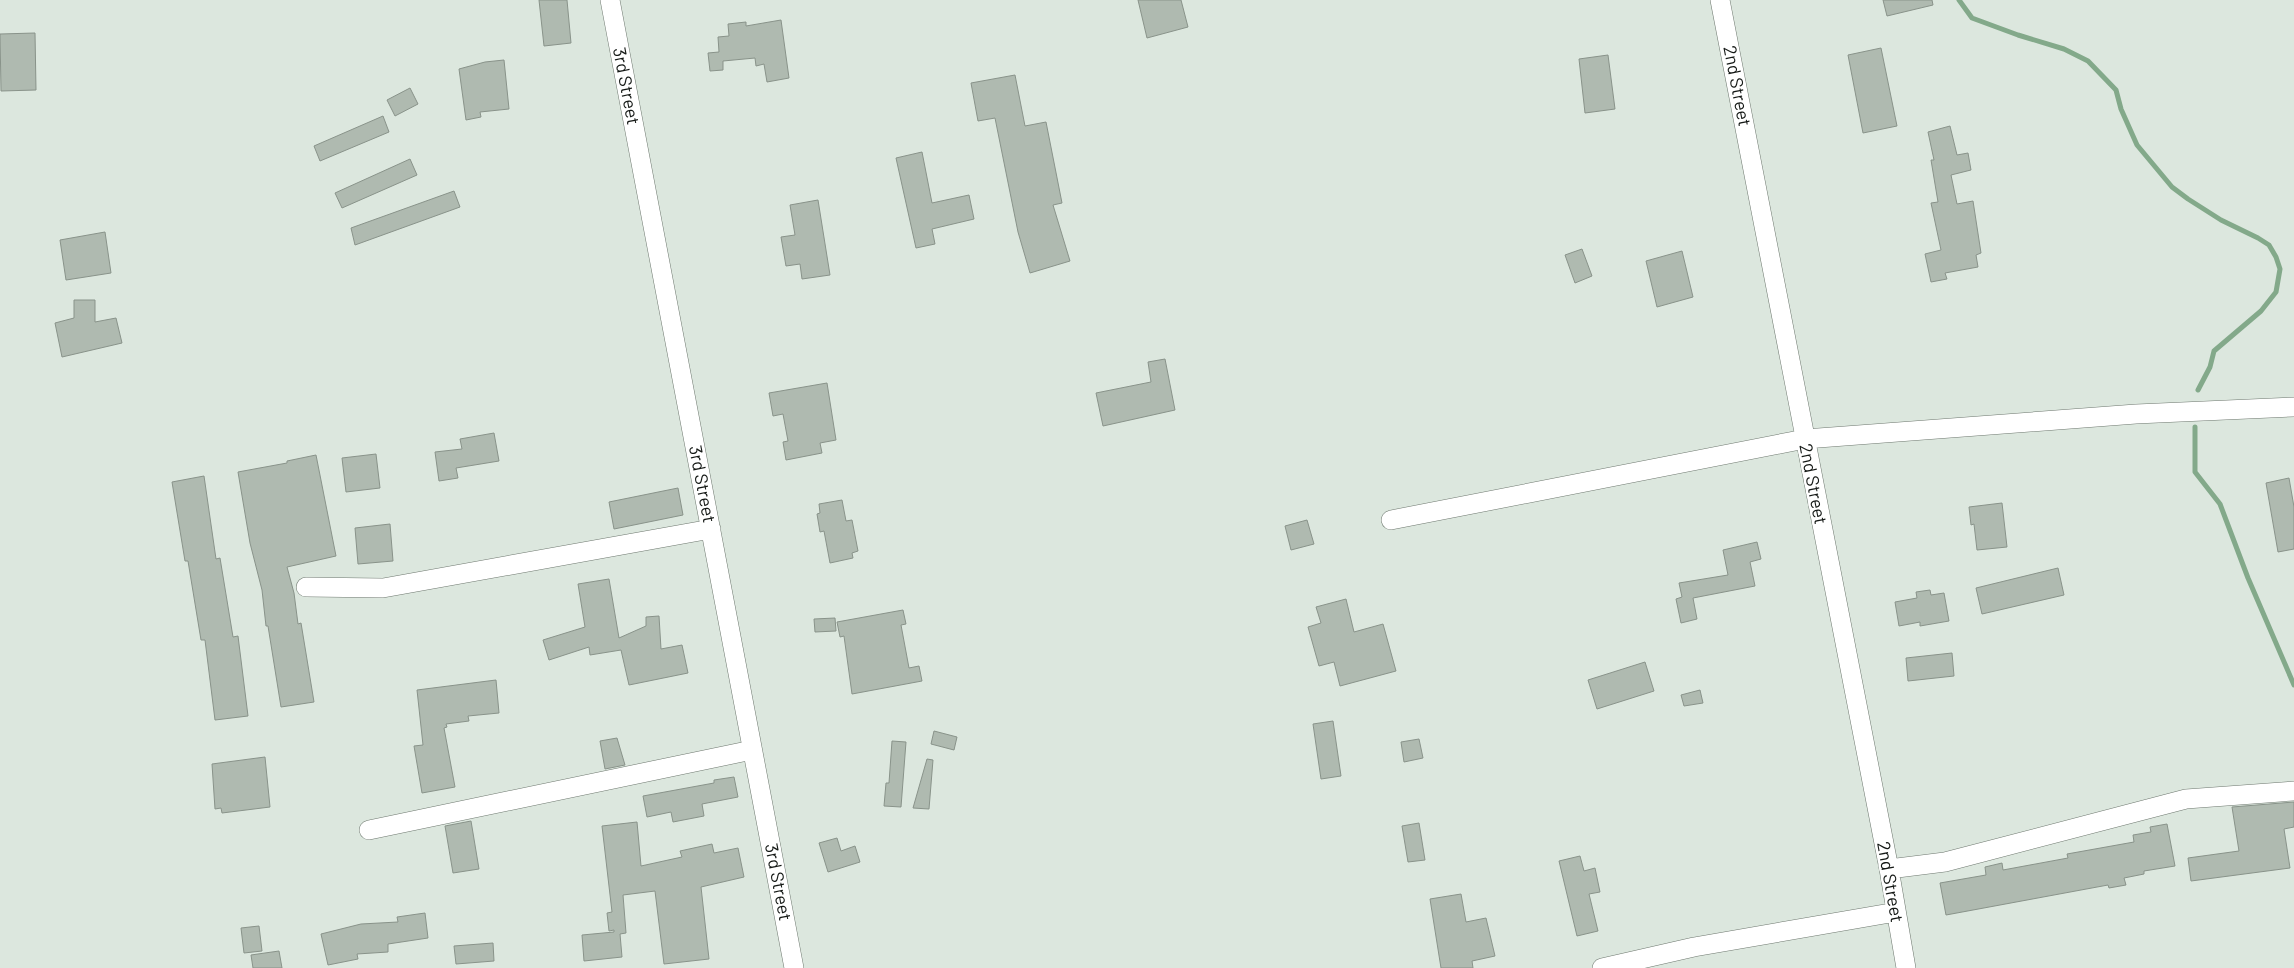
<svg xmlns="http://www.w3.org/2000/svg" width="2294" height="968" font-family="Barlow,sans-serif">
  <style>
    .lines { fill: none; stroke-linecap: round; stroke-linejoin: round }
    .stream { stroke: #83a98a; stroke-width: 5 }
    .building { fill: #afbab0; stroke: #89938a }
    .minor-casing { stroke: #6e786f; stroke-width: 20 }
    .minor { stroke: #fff; stroke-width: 19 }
    .labels { text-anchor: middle; stroke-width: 4.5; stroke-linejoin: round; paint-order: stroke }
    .street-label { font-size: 18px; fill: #141815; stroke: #fff }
  </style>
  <rect width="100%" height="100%" fill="#dce7de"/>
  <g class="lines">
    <!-- stream -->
    <path class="stream" d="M 1959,0 L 1972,18 L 2018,35 L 2064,49 L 2088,61 L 2116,90 L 2121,109 L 2137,145 L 2172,187 L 2188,199 L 2221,220 L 2258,238 L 2269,245 L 2276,257 L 2280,269 L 2276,292 L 2261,311 L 2214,351 L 2210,367 L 2198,390
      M 2195,427 L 2195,472 L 2220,504 L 2248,578 L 2294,685"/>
  </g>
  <!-- building -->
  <path class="building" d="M 539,0 L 567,0 L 571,43 L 544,46 Z
    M 1138,0 L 1181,0 L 1188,27 L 1147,38 Z
    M 1883,0 L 1932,0 L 1933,5 L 1887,16 Z
    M 781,20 L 789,78 L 767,82 L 764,64 L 756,66 L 755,58 L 723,61 L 723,70 L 710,71 L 708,53 L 719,52 L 718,37 L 729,36 L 728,24 L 746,22 L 746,26 Z
    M 35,33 L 36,90 L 1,91 L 0,34 Z
    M 1881,48 L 1897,126 L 1863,133 L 1848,55 Z
    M 1608,55 L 1615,109 L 1585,113 L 1579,59 Z
    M 504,60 L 509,109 L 480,112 L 481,117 L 466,120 L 459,69 L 485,62 Z
    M 1015,75 L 1025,126 L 1046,122 L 1062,203 L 1053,205 L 1070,261 L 1030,273 L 1018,232 L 995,118 L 978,121 L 971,83 Z
    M 410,88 L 418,104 L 395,116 L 387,100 Z
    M 383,116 L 389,132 L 320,161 L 314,146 Z
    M 1950,126 L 1957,155 L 1968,153 L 1971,170 L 1951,175 L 1957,204 L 1973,201 L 1981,253 L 1976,255 L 1978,267 L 1945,273 L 1947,279 L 1931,282 L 1925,254 L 1941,250 L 1931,203 L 1938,202 L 1931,160 L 1934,160 L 1928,132 Z
    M 922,152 L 932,203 L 969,195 L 974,219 L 932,229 L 935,244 L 916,248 L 896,158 Z
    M 410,159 L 417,175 L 342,208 L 335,193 Z
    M 454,191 L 460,207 L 355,245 L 351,228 Z
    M 818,200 L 830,275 L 802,279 L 800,264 L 786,266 L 781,237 L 795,235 L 790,205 Z
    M 105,232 L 111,273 L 66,280 L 60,240 Z
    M 1582,249 L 1592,276 L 1575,283 L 1565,255 Z
    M 1682,251 L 1693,297 L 1657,307 L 1646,261 Z
    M 74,300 L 95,300 L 95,322 L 116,318 L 122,343 L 62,357 L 55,323 L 74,318 Z
    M 1165,359 L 1175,410 L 1103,426 L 1096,393 L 1151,382 L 1148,362 Z
    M 827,383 L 836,440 L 820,443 L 822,453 L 786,460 L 783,442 L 788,441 L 783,414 L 773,416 L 769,393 Z
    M 494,433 L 499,461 L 456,468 L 458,478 L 439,481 L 435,452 L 462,449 L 460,439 Z
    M 376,454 L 380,488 L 346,492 L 342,458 Z
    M 316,455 L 336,556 L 287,567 L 294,593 L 298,624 L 301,623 L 314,702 L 281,707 L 268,626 L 266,626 L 262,590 L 250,543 L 238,472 L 287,463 L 287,461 Z
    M 204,476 L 216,559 L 220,558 L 233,637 L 238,636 L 248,716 L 215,720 L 205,640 L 201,640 L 188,561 L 185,561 L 172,482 Z
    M 2289,478 L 2294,507 L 2294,549 L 2278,552 L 2266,483 Z
    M 678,488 L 683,515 L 614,529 L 609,502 Z
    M 842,500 L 846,521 L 852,520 L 858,551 L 852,553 L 853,558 L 830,563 L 824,531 L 820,532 L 817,514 L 820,513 L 819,504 Z
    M 2002,503 L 2007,547 L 1977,550 L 1974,524 L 1971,525 L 1969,507 Z
    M 1307,520 L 1314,544 L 1291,550 L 1285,526 Z
    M 390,524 L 393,561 L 358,564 L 355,528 Z
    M 1757,542 L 1761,559 L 1750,562 L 1755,586 L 1693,598 L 1697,619 L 1681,623 L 1676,599 L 1682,597 L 1679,583 L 1728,575 L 1723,550 Z
    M 2058,568 L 2064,595 L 1982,614 L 1976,588 Z
    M 609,579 L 619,638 L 646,626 L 646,617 L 659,616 L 661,649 L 682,645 L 688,673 L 629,685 L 621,650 L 590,655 L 589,647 L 549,660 L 543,640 L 585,627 L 578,584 Z
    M 1930,590 L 1931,595 L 1944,593 L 1949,621 L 1920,626 L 1920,622 L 1899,626 L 1895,602 L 1917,598 L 1916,592 Z
    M 1346,599 L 1354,632 L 1383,624 L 1396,671 L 1340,686 L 1334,662 L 1319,666 L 1308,627 L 1321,623 L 1316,607 Z
    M 903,610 L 906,624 L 901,625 L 909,668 L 919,666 L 922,681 L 852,694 L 844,636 L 840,637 L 837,622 Z
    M 835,618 L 836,631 L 815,632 L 814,619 Z
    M 1952,653 L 1954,676 L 1908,681 L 1906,658 Z
    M 1645,662 L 1654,691 L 1597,709 L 1588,680 Z
    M 496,680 L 499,713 L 468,716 L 469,721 L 446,724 L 447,727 L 444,728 L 455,787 L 422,793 L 414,746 L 423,745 L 417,690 Z
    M 1700,690 L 1703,703 L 1684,706 L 1681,695 Z
    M 1333,721 L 1341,776 L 1321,779 L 1313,724 Z
    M 934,731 L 957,737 L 954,750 L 931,744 Z
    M 617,738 L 625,765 L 605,769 L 600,741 Z
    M 1419,739 L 1423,758 L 1404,762 L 1401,742 Z
    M 892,741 L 906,742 L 901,807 L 884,806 L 886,783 L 889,783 Z
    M 265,757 L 270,807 L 222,813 L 221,808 L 215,809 L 212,764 Z
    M 927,759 L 933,760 L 929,809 L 913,808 Z
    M 734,777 L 738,797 L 702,804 L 704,816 L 673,822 L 671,812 L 647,817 L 643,796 L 714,783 L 714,780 Z
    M 2294,802 L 2294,827 L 2284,829 L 2290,868 L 2191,881 L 2188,858 L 2239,851 L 2232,807 Z
    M 471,821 L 479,869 L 453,873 L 445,826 Z
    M 637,822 L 641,866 L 682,857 L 680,851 L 712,844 L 714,853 L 738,848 L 744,877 L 701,887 L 709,959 L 664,964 L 655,891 L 623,895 L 626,933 L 620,934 L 622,957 L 584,961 L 582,935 L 614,932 L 614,930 L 609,931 L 607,913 L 612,912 L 602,826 Z
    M 1419,823 L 1425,860 L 1408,862 L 1402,826 Z
    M 2167,824 L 2175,866 L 2144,871 L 2144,874 L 2124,878 L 2126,885 L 2109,888 L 2108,885 L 1946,915 L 1940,883 L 1986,875 L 1985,867 L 2002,863 L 2003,870 L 2068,858 L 2067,854 L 2134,842 L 2133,835 L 2151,832 L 2150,827 Z
    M 837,838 L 841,851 L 855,846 L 860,862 L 828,872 L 819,843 Z
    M 1580,856 L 1584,871 L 1595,868 L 1600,892 L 1589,894 L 1598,931 L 1577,936 L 1559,861 Z
    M 1461,894 L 1466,922 L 1486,918 L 1495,956 L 1472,961 L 1473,968 L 1441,968 L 1430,899 Z
    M 425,913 L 428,938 L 388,944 L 388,952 L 357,954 L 358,959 L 328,965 L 321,934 L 361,924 L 398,922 L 397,917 Z
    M 259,926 L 262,951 L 244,953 L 241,928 Z
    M 493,943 L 494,961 L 456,964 L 454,946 Z
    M 279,951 L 282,968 L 253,968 L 251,955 Z"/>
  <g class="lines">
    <!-- minor casing -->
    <g class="minor-casing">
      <path id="minor" d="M 610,0 L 794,968
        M 1720,0 L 1889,869 L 1906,968
        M 1391,520 L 1805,439 L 2136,414 L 2294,407
        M 306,587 L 383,588 L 711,529
        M 369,830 L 752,750
        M 1889,869 L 1945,862 L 2186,799 L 2294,791
        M 1602,968 L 1694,947 L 1896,912"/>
    </g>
    <!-- minor -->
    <use href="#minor" class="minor"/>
  </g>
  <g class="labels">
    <!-- street labels -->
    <g class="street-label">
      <text transform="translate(626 86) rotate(79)" y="6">3rd Street</text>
      <text transform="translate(1737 86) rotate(79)" y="6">2nd Street</text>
      <text transform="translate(702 484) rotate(79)" y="6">3rd Street</text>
      <text transform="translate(1813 484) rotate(79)" y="6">2nd Street</text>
      <text transform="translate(778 882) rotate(79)" y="6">3rd Street</text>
      <text transform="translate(1890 882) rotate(80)" y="6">2nd Street</text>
    </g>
  </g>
</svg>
